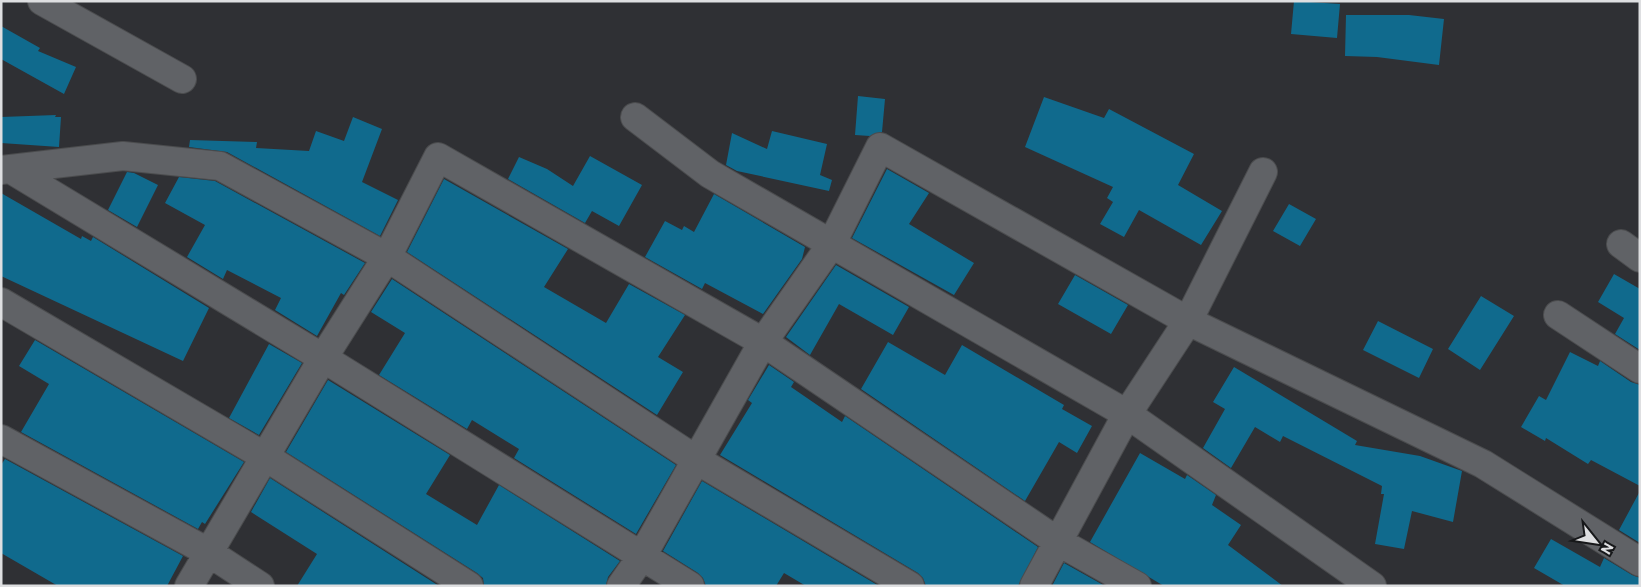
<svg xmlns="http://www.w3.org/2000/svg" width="1641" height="587" font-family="Commissioner,sans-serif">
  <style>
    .building { fill: #106a8d }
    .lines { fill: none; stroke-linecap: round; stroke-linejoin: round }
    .minor-casing { stroke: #4b4c4e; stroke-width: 30 }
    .minor { stroke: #606266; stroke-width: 28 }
  </style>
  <rect width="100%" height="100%" fill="#2f3034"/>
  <!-- building -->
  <path class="building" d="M 1294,1 L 1340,4 L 1337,38 L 1291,34 Z
    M 1346,15 L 1409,15 L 1444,19 L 1439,65 L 1377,57 L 1345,56 Z
    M 1,26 L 40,48 L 38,51 L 76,67 L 64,94 L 1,59 Z
    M 858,96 L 885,99 L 882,132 L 870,136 L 855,135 Z
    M 1044,97 L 1104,118 L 1109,109 L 1194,154 L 1178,185 L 1222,211 L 1201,245 L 1139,210 L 1124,237 L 1100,224 L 1113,202 L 1107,198 L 1113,187 L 1025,147 Z
    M 56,115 L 55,117 L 61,117 L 59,147 L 1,143 L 1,117 Z
    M 353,117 L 382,129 L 362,182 L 398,200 L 380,236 L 227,152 L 189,147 L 190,140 L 257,142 L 256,148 L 309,151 L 316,131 L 344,141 Z
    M 772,131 L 827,144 L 820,175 L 832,180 L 829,191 L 737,171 L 726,165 L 732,133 L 767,149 Z
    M 590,156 L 642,185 L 619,226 L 592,211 L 585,223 L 508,179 L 519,157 L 547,169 L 573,186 Z
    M 887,169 L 929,193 L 909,224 L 974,263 L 954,295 L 852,238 Z
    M 127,172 L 134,173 L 158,185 L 137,227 L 108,210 Z
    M 179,177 L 215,181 L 365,263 L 344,295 L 341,293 L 317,336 L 275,310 L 281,298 L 227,270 L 223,279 L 187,257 L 205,225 L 165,203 Z
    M 444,179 L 568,249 L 544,287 L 606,323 L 629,284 L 685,315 L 658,357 L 683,372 L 657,415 L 407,252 Z
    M 1,193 L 81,239 L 82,236 L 91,241 L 93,237 L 209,308 L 183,361 L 1,276 Z
    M 714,194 L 805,247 L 802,259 L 763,314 L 705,283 L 702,289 L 645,257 L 665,221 L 682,230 L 684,226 L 694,232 Z
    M 1289,204 L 1316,219 L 1300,246 L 1273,231 Z
    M 836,265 L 909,307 L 893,335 L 839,304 L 810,355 L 786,337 Z
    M 1614,274 L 1640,289 L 1640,350 L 1615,334 L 1624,318 L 1598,302 Z
    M 1075,275 L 1128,305 L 1111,334 L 1058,304 Z
    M 392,279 L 676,465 L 636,534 L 514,458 L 519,449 L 472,420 L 467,429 L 379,375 L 405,333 L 371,312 Z
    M 1481,296 L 1514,316 L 1480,370 L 1448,349 Z
    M 1378,321 L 1433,349 L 1419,378 L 1363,350 Z
    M 35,340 L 244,462 L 205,524 L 202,522 L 198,529 L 21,432 L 49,384 L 19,366 Z
    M 888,342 L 945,375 L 962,345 L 1064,405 L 1062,409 L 1092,426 L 1077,453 L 1059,442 L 1025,501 L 861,389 Z
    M 269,344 L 302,363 L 259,435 L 229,418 Z
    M 1570,352 L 1598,366 L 1600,361 L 1631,382 L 1640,385 L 1640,486 L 1591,460 L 1588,464 L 1546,438 L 1545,441 L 1521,427 L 1539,396 L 1546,400 Z
    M 769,365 L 794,382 L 791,387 L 842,422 L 845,416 L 1038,547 L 1018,586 L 926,586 L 923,578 L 918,573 L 720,455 L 752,403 L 748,400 Z
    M 1234,367 L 1357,441 L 1355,445 L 1420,456 L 1462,471 L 1453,522 L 1412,511 L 1404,549 L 1375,544 L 1384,494 L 1381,494 L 1382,486 L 1283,436 L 1280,442 L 1255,427 L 1231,468 L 1203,448 L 1225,409 L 1213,402 Z
    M 328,380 L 450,455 L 426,494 L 477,525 L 499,485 L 620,561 L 608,577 L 606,586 L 484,586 L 483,578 L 477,573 L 286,452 Z
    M 1140,453 L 1185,479 L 1187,475 L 1216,495 L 1212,505 L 1241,525 L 1228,545 L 1283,586 L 1164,586 L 1090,542 Z
    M 5,459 L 183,556 L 167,586 L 58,586 L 1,553 L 1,465 Z
    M 270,478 L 439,586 L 297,586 L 317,554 L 251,512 Z
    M 702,481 L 879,586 L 806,586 L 784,573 L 776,586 L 706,586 L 703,578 L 698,573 L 663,551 Z
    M 1640,491 L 1640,543 L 1619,530 Z
    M 1551,539 L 1600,567 L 1604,558 L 1632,575 L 1640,578 L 1640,586 L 1565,586 L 1534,568 Z
    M 1064,563 L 1105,586 L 1052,586 Z"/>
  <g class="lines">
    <!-- minor casing -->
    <g class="minor-casing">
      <path id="minor" d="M 42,1 L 182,79
        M 635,117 L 710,174 L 1127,414 L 1372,586
        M 1,170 L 123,156 L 220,166 L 387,257 L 438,157 L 763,342 L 1057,541 L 1137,586
        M 12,170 L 323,358 L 690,586
        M 1621,244 L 1640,258
        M 1,302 L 264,456 L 469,586
        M 1558,315 L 1640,369
        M 1,439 L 208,552 L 260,586
        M 189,586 L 323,358 L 387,257 L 695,459 L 910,586
        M 621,586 L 642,556 L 763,342 L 831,245 L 880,147 L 1188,321 L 1483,464 L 1640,562
        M 1034,586 L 1127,414 L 1188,321 L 1263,172"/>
    </g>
    <!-- minor -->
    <use href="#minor" class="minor"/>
  </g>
  <!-- border -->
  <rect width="1641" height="587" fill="none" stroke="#dedfe1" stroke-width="5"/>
  <!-- north arrow -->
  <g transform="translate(1596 542) rotate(120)" stroke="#17181a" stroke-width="4" paint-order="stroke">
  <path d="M0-4L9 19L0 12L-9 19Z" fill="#dedfe1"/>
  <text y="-8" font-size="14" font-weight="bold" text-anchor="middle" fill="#dedfe1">N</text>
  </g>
</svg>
